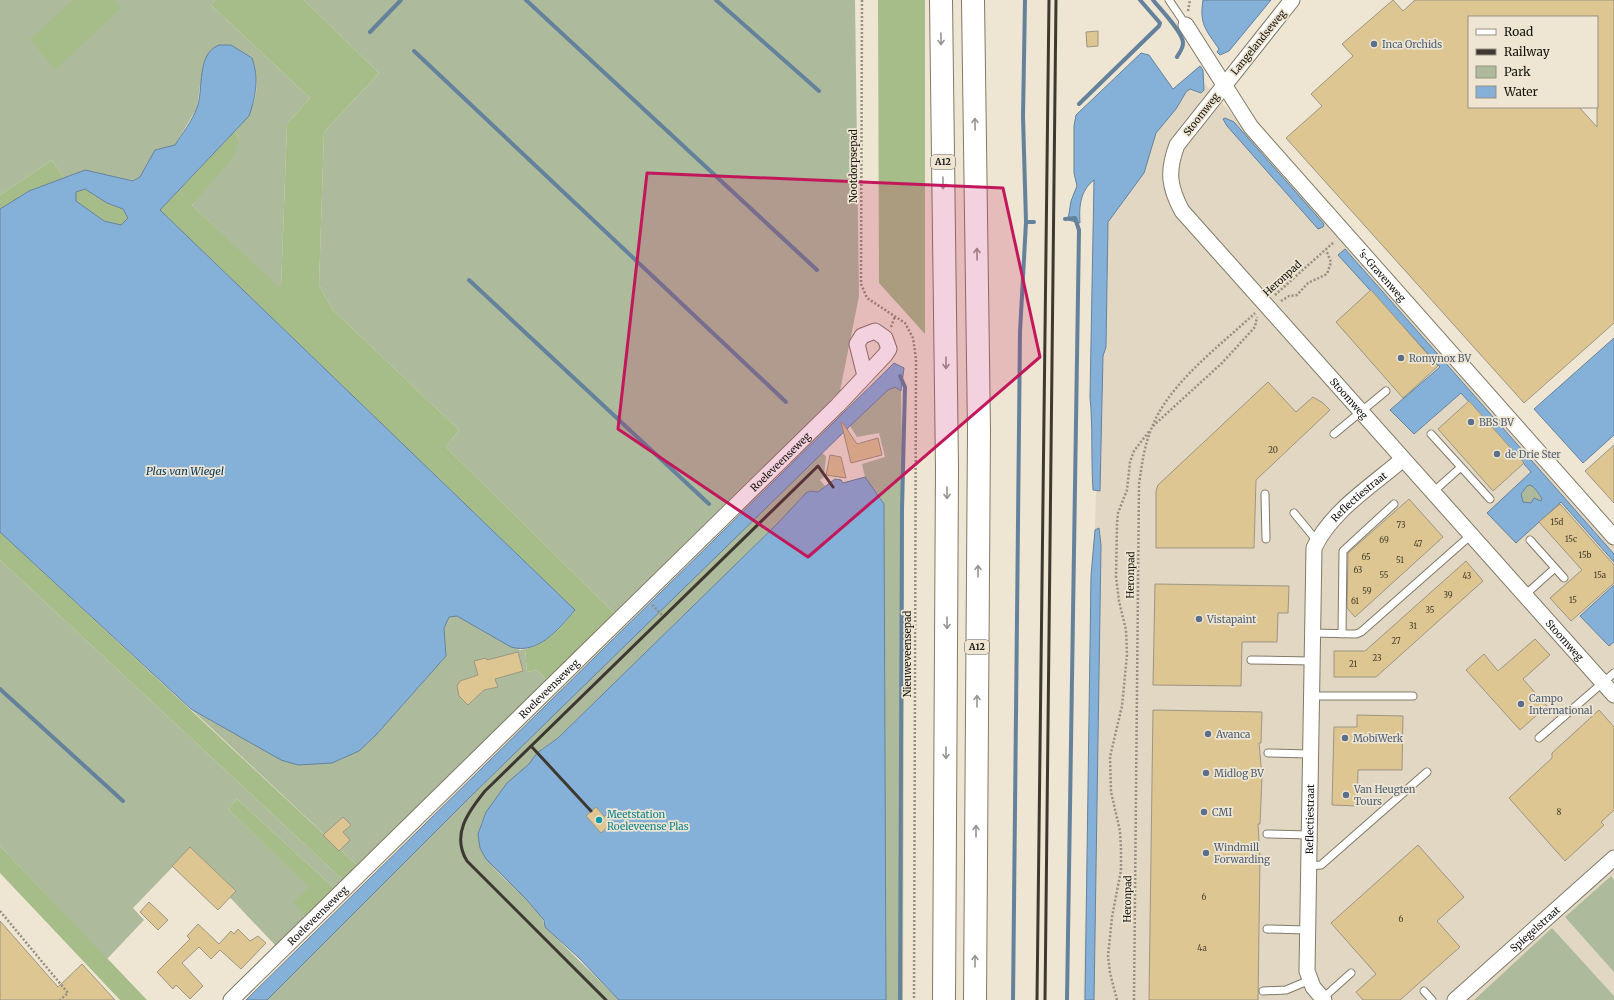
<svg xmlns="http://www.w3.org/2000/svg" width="1614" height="1000" font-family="Merriweather,serif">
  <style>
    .industrial { fill: #e1d7c2 }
    .green { fill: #adbb9c }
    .forest { fill: #a6bd8a }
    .water { fill: #85b1d9; stroke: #64829c; fill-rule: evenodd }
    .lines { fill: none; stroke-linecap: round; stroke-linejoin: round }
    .stream { stroke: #64829c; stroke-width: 4 }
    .building { fill: #ddc691; stroke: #9d9684; fill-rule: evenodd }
    .service-casing { stroke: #817a68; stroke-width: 9 }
    .minor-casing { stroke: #817a68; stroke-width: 17 }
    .motorway-casing { stroke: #817a68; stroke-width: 24 }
    .path { stroke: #968f81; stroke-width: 2.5; stroke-dasharray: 2 2; stroke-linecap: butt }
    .service { stroke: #fff; stroke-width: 7 }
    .minor { stroke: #fff; stroke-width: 15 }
    .motorway { stroke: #fff; stroke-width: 22 }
    .rail { stroke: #3d3930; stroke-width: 3 }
    .oneway { stroke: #969592 }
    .marked { fill: #c2185b; fill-opacity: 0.2; stroke: #c2185b; stroke-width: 3; stroke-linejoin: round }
    .service-dot { fill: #5c6f8a; stroke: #eee5d2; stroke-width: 1.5 }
    .culture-dot { fill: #0f9aa8; stroke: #eee5d2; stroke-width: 1.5 }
    .labels { text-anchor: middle; stroke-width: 3.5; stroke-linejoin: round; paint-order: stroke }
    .number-label { font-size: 8px; fill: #48402d }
    .shield { fill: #eee5d2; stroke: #575247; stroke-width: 1 }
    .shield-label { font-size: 9px; font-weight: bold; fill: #16130c }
    .street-label { font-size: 10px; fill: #16130c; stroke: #eee5d2 }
    .service-label { font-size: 10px; fill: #4e5e75; stroke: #eee5d2; text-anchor: start }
    .culture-label { font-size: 10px; fill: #0d838f; stroke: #eee5d2; text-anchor: start }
    .water-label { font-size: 11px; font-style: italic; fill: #00345a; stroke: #eee5d2 }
  </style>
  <rect width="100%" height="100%" fill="#eee5d2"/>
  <!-- industrial -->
  <path class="industrial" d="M 1198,76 L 1614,545 L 1614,1000 L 1083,1000 L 1104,180 Z"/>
  <!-- green -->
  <path class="green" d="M 0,0 L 215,0 L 211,5 L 310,98 L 287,124 L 281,290 L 192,205 L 239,140 L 235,131 C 257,107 261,90 252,58 L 231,45 L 200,86 L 197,108 L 175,145 L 155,150 L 140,177 L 133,181 L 85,170 L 64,178 L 52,160 L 0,195 Z
    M 304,0 L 855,0 L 859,296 L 840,391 L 614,613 L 446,447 L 459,430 L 332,309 L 319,285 L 324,132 L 379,73 Z
    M 895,387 L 901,391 L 904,552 L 903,1000 L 886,1000 L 884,504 L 865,477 L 862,464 L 885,457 L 879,433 L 857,437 L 850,426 L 888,390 Z
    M 822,453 L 826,456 L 824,477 L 820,480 L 825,486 L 818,492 L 810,491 L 806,493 L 777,524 L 558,738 C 552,742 544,747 539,752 C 535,756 533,761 530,764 C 510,783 469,819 481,849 C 488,867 518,889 531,905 C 536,911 544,917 544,925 C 568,951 594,974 619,1000 L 267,1000 L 468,799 Z
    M 1527,485 L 1533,486 L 1542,499 L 1541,501 L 1533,499 L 1531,503 L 1523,502 L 1521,494 Z
    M 0,560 L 343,880 L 334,888 L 237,799 L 228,809 L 310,887 L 306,916 L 276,946 L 187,852 L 133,908 L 144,920 L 107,959 L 0,846 Z
    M 457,616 L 520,650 L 525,649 L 527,672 L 537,670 L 547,680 L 358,866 L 191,709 L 249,741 L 332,763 L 359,751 L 376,735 L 446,656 L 444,628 L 449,617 Z
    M 1611,876 L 1614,880 L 1614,972 L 1565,917 Z
    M 1552,928 L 1614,996 L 1614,1000 L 1474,1000 Z"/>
  <!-- forest -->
  <path class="forest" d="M 73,0 L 114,0 L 121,8 L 55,70 L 30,39 Z
    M 215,0 L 304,0 L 379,73 L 324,132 L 319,285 L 332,309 L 459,430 L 446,447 L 614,613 L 547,680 L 537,670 L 527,672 L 525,649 C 545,646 563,626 575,610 L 160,210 L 235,131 L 239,140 L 233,158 L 192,205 L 281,289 L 287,124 L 310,98 L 211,5 Z
    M 878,0 L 925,0 L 925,334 L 879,283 Z
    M 52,160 L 64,178 L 29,191 L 0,209 L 0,195 Z
    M 85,189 L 107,203 L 123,209 L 128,218 L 121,225 L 104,221 L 76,201 L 76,192 Z
    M 0,532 L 358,866 L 343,880 L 0,560 Z
    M 237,799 L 334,888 L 306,916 L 293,903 L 309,887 L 228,809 Z
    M 0,846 L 147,1000 L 120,1000 L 0,873 Z"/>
  <!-- water -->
  <path class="water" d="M 1203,0 L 1271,0 L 1229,51 L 1220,55 L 1217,52 L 1219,49 C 1206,30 1199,24 1203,0 Z
    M 219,45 L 231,45 L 252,58 C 259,78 256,96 249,116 L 160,210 L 575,610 C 559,629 538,655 511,647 L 457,616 L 449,617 L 444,628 L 446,656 L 376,735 L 359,751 L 332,763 L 298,765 L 281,760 L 191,709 L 0,532 L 0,209 L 29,191 L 85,170 L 133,181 L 140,177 L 155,150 L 175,145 C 182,134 192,121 197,108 C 204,89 196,54 219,45 ZM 85,189 L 107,203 L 123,209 L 128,218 L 121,225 L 104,221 L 76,201 L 76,192 Z
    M 1141,53 L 1149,55 L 1173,89 L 1200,66 L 1203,70 L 1204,90 L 1201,93 L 1190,89 L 1186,92 L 1176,109 L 1156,133 L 1144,173 L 1108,222 L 1106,347 L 1103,356 L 1100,491 L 1093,490 C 1091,458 1093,428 1090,397 L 1094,180 C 1080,191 1079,206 1080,223 L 1068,220 L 1071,201 L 1077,186 L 1074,173 L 1074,126 L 1076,115 Z
    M 1225,118 L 1234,122 L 1324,224 L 1323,227 L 1318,229 L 1227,126 L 1223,119 Z
    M 1345,249 L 1614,554 L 1614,562 L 1561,502 L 1516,543 L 1487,513 L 1531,472 L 1461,393 L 1414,434 L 1390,410 L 1440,367 L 1338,255 ZM 1530,485 C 1535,487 1539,494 1542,499 L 1541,501 L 1534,498 L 1531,503 L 1523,502 L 1521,494 L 1527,486 Z
    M 1614,338 L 1614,435 L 1583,463 L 1534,409 Z
    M 894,363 L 904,368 L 901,391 L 895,387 L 888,390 L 850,426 L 468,799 L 267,1000 L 246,1000 Z
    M 865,477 L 884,504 L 886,1000 L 619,1000 L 579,958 L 545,927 L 544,920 L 526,899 L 486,859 L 480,848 L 478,834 L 486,812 L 507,783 L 529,764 L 537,753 L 558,738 L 777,524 L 806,493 L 810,491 L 818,492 L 835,479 L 841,480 L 843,483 Z
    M 1099,528 L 1101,545 L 1094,1000 L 1085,1000 L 1091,576 L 1095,530 Z
    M 1614,585 L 1614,642 L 1609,646 L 1580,616 Z"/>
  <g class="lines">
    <!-- stream -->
    <path class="stream" d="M 526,0 L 817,270
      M 716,0 L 819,91
      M 1153,0 C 1160,9 1183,32 1183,43 C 1183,49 1179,53 1177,57
      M 370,32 L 401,0
      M 414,51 L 786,402
      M 1079,104 L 1159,26 L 1160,23 L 1140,0
      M 1065,219 L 1075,218 L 1079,230 L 1067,1000
      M 1026,222 L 1034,222
      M 469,280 L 709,504
      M 0,689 L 123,801
      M 900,1000 L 902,509 L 905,387 L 900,376
      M 1013,1000 L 1020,332 L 1026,222 L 1023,117 L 1025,0"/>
  </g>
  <!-- building -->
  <path class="building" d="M 1393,0 L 1403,11 L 1415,0 L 1614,0 L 1614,323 L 1524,403 L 1286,138 L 1322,106 L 1311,94 L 1353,56 L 1342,44 ZM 1469,17 L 1597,17 L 1597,127 L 1579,107 L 1469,107 Z
    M 1098,31 L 1098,46 L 1087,47 L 1086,32 Z
    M 1371,290 L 1438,366 L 1403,398 L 1336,322 Z
    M 1268,382 L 1296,412 L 1313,397 L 1323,403 L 1330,410 L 1256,480 L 1254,548 L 1156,548 L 1156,491 L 1158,485 Z
    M 1469,401 L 1524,463 L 1493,491 L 1438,429 Z
    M 841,422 L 842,422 L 857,444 L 878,438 L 882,455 L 851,463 Z
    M 1614,445 L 1614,503 L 1585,471 Z
    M 830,455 L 841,457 L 846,478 L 826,475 Z
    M 1409,499 L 1443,537 L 1355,617 L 1347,608 L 1348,553 Z
    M 1560,504 L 1614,565 L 1614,583 L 1571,621 L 1550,598 L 1582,570 L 1539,522 Z
    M 1466,561 L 1483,581 L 1376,677 L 1334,677 L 1334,651 L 1365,651 Z
    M 1155,584 L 1289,586 L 1288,613 L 1278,613 L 1277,642 L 1242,642 L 1241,686 L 1153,685 Z
    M 1535,639 L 1550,655 L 1523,679 L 1547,706 L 1520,730 L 1466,670 L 1484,654 L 1498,671 Z
    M 518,652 L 523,671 L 495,679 L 498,687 L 484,690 L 468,705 L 459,696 L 457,686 L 460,681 L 478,675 L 474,661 L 486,658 L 487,660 Z
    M 1153,710 L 1262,712 L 1261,743 L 1259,743 L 1262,776 L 1260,824 L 1258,824 L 1260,857 L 1258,1000 L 1149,1000 Z
    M 1599,710 L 1614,727 L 1614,810 L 1601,822 L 1604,825 L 1565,861 L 1509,798 L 1552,758 L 1552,753 Z
    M 1357,715 L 1403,716 L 1402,770 L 1358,770 L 1357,806 L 1332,805 L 1334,727 L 1357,727 Z
    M 596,807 L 611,824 L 601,833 L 586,816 Z
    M 343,817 L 351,825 L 343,832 L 350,840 L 339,851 L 323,835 Z
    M 1418,845 L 1464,897 L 1437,921 L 1460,947 L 1400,1000 L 1363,1000 L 1356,992 L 1376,974 L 1331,923 Z
    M 190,847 L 236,891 L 218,910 L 172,866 Z
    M 149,902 L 168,920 L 158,930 L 140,912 Z
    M 0,921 L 58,987 L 82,964 L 115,1000 L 0,1000 Z
    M 198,924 L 219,944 L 231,931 L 234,934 L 238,929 L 250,941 L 258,936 L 266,943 L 241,969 L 220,950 L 211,959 L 199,947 L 182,963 L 203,986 L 190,999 L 176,985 L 173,989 L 157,972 L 190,939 L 187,936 Z"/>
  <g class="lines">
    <!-- service casing -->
    <g class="service-casing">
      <path id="service" d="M 1169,0 L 1186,25
        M 1334,434 L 1386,391
        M 1431,434 L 1490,499
        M 1433,492 L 1461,467
        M 1265,494 L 1266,539
        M 1294,513 L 1317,541
        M 1530,540 L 1564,578
        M 1525,595 L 1555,568
        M 1313,633 L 1356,634 L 1361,632 L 1471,535
        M 1342,634 L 1343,551 L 1394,504
        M 1251,660 L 1312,661
        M 1312,696 L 1413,696
        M 1539,738 L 1614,673
        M 1268,753 L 1310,754
        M 1267,834 L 1309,835
        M 1308,866 L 1321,865 L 1427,772
        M 1267,929 L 1307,930
        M 1263,991 L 1286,990 L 1310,980
        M 1424,991 L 1432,1000
        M 1323,998 L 1351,973"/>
    </g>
    <!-- minor casing -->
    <g class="minor-casing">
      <g id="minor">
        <path id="s1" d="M 1292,0 L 1177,145 C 1167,171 1169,187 1182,211 L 1614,695"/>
        <path id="s2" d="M 1186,25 L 1251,127 L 1614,537"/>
        <path id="s3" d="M 231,1000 L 838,405 L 885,355 L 889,349 L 885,338 L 875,331 L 862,336 L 857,344 L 865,376"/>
        <path id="s4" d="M 1324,1000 L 1313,987 L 1307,971 L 1314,548 C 1331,511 1373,485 1403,459"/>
        <path id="s5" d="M 1455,1000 L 1614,858"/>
      </g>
    </g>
    <!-- motorway casing -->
    <g class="motorway-casing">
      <path id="motorway" d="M 941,0 L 947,468 L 944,1000
        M 973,0 L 979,431 L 975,1000"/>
    </g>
    <!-- path -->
    <path class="path" d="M 862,0 L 861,284 L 867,298 L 905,323 L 913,338 L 916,359 L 914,1000
      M 1188,11 L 1190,0
      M 1275,295 L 1334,242
      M 1281,301 L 1289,296 L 1297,295 L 1308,283 L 1327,274 L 1331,262 L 1326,250
      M 891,327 L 895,316
      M 1153,426 L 1222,363 L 1255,327 L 1257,317
      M 652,605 L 664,617
      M 0,911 L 68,993 L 60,1000
      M 1117,1000 L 1110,973 L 1108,956 L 1112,917 L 1121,870 L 1121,848 L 1120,831 L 1111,792 L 1110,757 L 1122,706 L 1127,655 L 1126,630 L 1119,601 L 1116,577 L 1117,524 L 1118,513 L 1127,490 L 1130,462 L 1134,451 L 1150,430
      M 1134,1000 L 1139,484 C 1142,464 1144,446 1152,427 C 1170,382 1220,346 1255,313"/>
    <!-- service -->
    <use href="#service" class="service"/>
    <!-- minor -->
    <use href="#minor" class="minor"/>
    <!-- motorway -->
    <use href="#motorway" class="motorway"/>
    <!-- rail -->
    <path class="rail" d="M 531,746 L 591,811
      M 606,1000 L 467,861 C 451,835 468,812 485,791 L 818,466 L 833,487
      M 1037,1000 L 1049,0
      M 1045,1000 L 1056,0"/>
  </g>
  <!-- one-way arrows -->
  <defs><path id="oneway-shaft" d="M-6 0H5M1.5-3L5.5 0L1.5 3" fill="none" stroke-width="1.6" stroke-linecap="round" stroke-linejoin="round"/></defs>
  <g class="oneway">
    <use href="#oneway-shaft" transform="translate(941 39) rotate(89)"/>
    <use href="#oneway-shaft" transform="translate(975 124) rotate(-91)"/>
    <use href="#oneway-shaft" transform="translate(943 183) rotate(89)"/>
    <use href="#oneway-shaft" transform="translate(977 254) rotate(-91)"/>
    <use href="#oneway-shaft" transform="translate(946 363) rotate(90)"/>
    <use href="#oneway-shaft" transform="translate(947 493) rotate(90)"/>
    <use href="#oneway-shaft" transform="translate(978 571) rotate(-90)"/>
    <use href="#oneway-shaft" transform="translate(947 623) rotate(90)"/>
    <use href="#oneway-shaft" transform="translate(977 701) rotate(-90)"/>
    <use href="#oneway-shaft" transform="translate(946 753) rotate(90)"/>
    <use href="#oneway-shaft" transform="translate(976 831) rotate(-90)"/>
    <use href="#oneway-shaft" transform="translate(975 961) rotate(-90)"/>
  </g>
  <!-- marked area -->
  <path class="marked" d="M 647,173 L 1003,188 L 1040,357 L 808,557 L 618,429 Z"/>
  <!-- markers -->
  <g class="service-dot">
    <circle cx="1374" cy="44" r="4"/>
    <circle cx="1401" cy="358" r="4"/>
    <circle cx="1471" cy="422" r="4"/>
    <circle cx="1497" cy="454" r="4"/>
    <circle cx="1199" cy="619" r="4"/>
    <circle cx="1521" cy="704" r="4"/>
    <circle cx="1208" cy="734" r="4"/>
    <circle cx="1345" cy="738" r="4"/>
    <circle cx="1206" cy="773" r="4"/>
    <circle cx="1346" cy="795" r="4"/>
    <circle cx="1204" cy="812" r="4"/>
    <circle cx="1206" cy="853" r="4"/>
  </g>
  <circle class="culture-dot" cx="599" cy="820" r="4"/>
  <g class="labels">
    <!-- number labels -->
    <g class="number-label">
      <text x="1273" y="453">20</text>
      <text x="1557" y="525">15d</text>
      <text x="1401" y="528">73</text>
      <text x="1571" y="542">15c</text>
      <text x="1384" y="543">69</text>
      <text x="1418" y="547">47</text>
      <text x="1585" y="558">15b</text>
      <text x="1366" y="560">65</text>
      <text x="1400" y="563">51</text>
      <text x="1358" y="573">63</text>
      <text x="1384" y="578">55</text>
      <text x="1600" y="578">15a</text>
      <text x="1467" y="579">43</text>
      <text x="1367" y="594">59</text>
      <text x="1448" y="598">39</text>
      <text x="1573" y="603">15</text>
      <text x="1355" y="604">61</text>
      <text x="1430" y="613">35</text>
      <text x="1413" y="629">31</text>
      <text x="1396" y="644">27</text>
      <text x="1377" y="661">23</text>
      <text x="1353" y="667">21</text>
      <text x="1559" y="815">8</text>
      <text x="1204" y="900">6</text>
      <text x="1401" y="922">6</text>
      <text x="1202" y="951">4a</text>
    </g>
    <!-- shield labels -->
    <g class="shield">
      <rect x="931" y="155" width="24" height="14" rx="3"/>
      <rect x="965" y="640" width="24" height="14" rx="3"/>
    </g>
    <g class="shield-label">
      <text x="943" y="165">A12</text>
      <text x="977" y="650">A12</text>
    </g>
    <!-- street labels -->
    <g class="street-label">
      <text transform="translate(1258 42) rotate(-51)" y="4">Langelandseweg</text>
      <text transform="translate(1201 114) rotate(-52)" y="4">Stoomweg</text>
      <text transform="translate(853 166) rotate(-90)" y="4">Nootdorpsepad</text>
      <text dy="4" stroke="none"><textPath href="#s2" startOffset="319">'s-Gravenweg</textPath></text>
      <text transform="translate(1282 278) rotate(-42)" y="4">Heronpad</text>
      <text dy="4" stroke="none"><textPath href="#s1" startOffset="505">Stoomweg</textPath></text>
      <text dy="4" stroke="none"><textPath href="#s3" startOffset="769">Roeleveenseweg</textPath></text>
      <text dy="4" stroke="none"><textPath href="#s4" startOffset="526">Reflectiestraat</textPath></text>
      <text transform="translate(1130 575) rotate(-89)" y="4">Heronpad</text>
      <text dy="4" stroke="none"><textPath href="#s1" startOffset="829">Stoomweg</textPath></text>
      <text transform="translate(907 654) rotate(-90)" y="4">Nieuweveensepad</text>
      <text dy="4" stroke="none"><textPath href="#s3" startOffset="445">Roeleveenseweg</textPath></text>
      <text dy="4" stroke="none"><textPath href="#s4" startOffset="186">Reflectiestraat</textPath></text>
      <text transform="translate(1127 899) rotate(-89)" y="4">Heronpad</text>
      <text dy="4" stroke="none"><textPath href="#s3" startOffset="121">Roeleveenseweg</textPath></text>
      <text dy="4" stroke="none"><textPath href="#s5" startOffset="107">Spiegelstraat</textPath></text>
    </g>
    <!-- service labels -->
    <g class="service-label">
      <text x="1382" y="48">Inca Orchids</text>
      <text x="1409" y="362">Romynox BV</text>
      <text x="1479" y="426">BBS BV</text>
      <text x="1505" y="458">de Drie Ster</text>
      <text x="1207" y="623">Vistapaint</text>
      <text x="1529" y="702">Campo<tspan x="1529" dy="12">International</tspan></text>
      <text x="1216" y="738">Avanca</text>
      <text x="1353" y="742">MobiWerk</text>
      <text x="1214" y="777">Midlog BV</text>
      <text x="1354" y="793">Van Heugten<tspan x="1354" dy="12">Tours</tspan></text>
      <text x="1212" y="816">CMI</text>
      <text x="1214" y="851">Windmill<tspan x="1214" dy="12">Forwarding</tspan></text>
    </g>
    <!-- culture labels -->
    <g class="culture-label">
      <text x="607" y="818">Meetstation<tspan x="607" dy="12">Roeleveense Plas</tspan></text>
    </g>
    <!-- water labels -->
    <g class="water-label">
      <text x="185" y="475">Plas van Wiegel</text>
    </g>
  </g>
  <!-- legend -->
  <rect x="1468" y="16" width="130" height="92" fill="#eee5d2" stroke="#989183"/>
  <rect x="1476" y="29" width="20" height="6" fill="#ffffff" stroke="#989183"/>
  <text x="1504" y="36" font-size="12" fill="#16130c">Road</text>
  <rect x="1476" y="49" width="20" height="6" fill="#3d3930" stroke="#989183"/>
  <text x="1504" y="56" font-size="12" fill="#16130c">Railway</text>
  <rect x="1476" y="66" width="20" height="12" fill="#adbb9c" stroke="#989183"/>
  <text x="1504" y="76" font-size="12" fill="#16130c">Park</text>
  <rect x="1476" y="86" width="20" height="12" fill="#85b1d9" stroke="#989183"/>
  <text x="1504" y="96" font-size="12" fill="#16130c">Water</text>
</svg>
